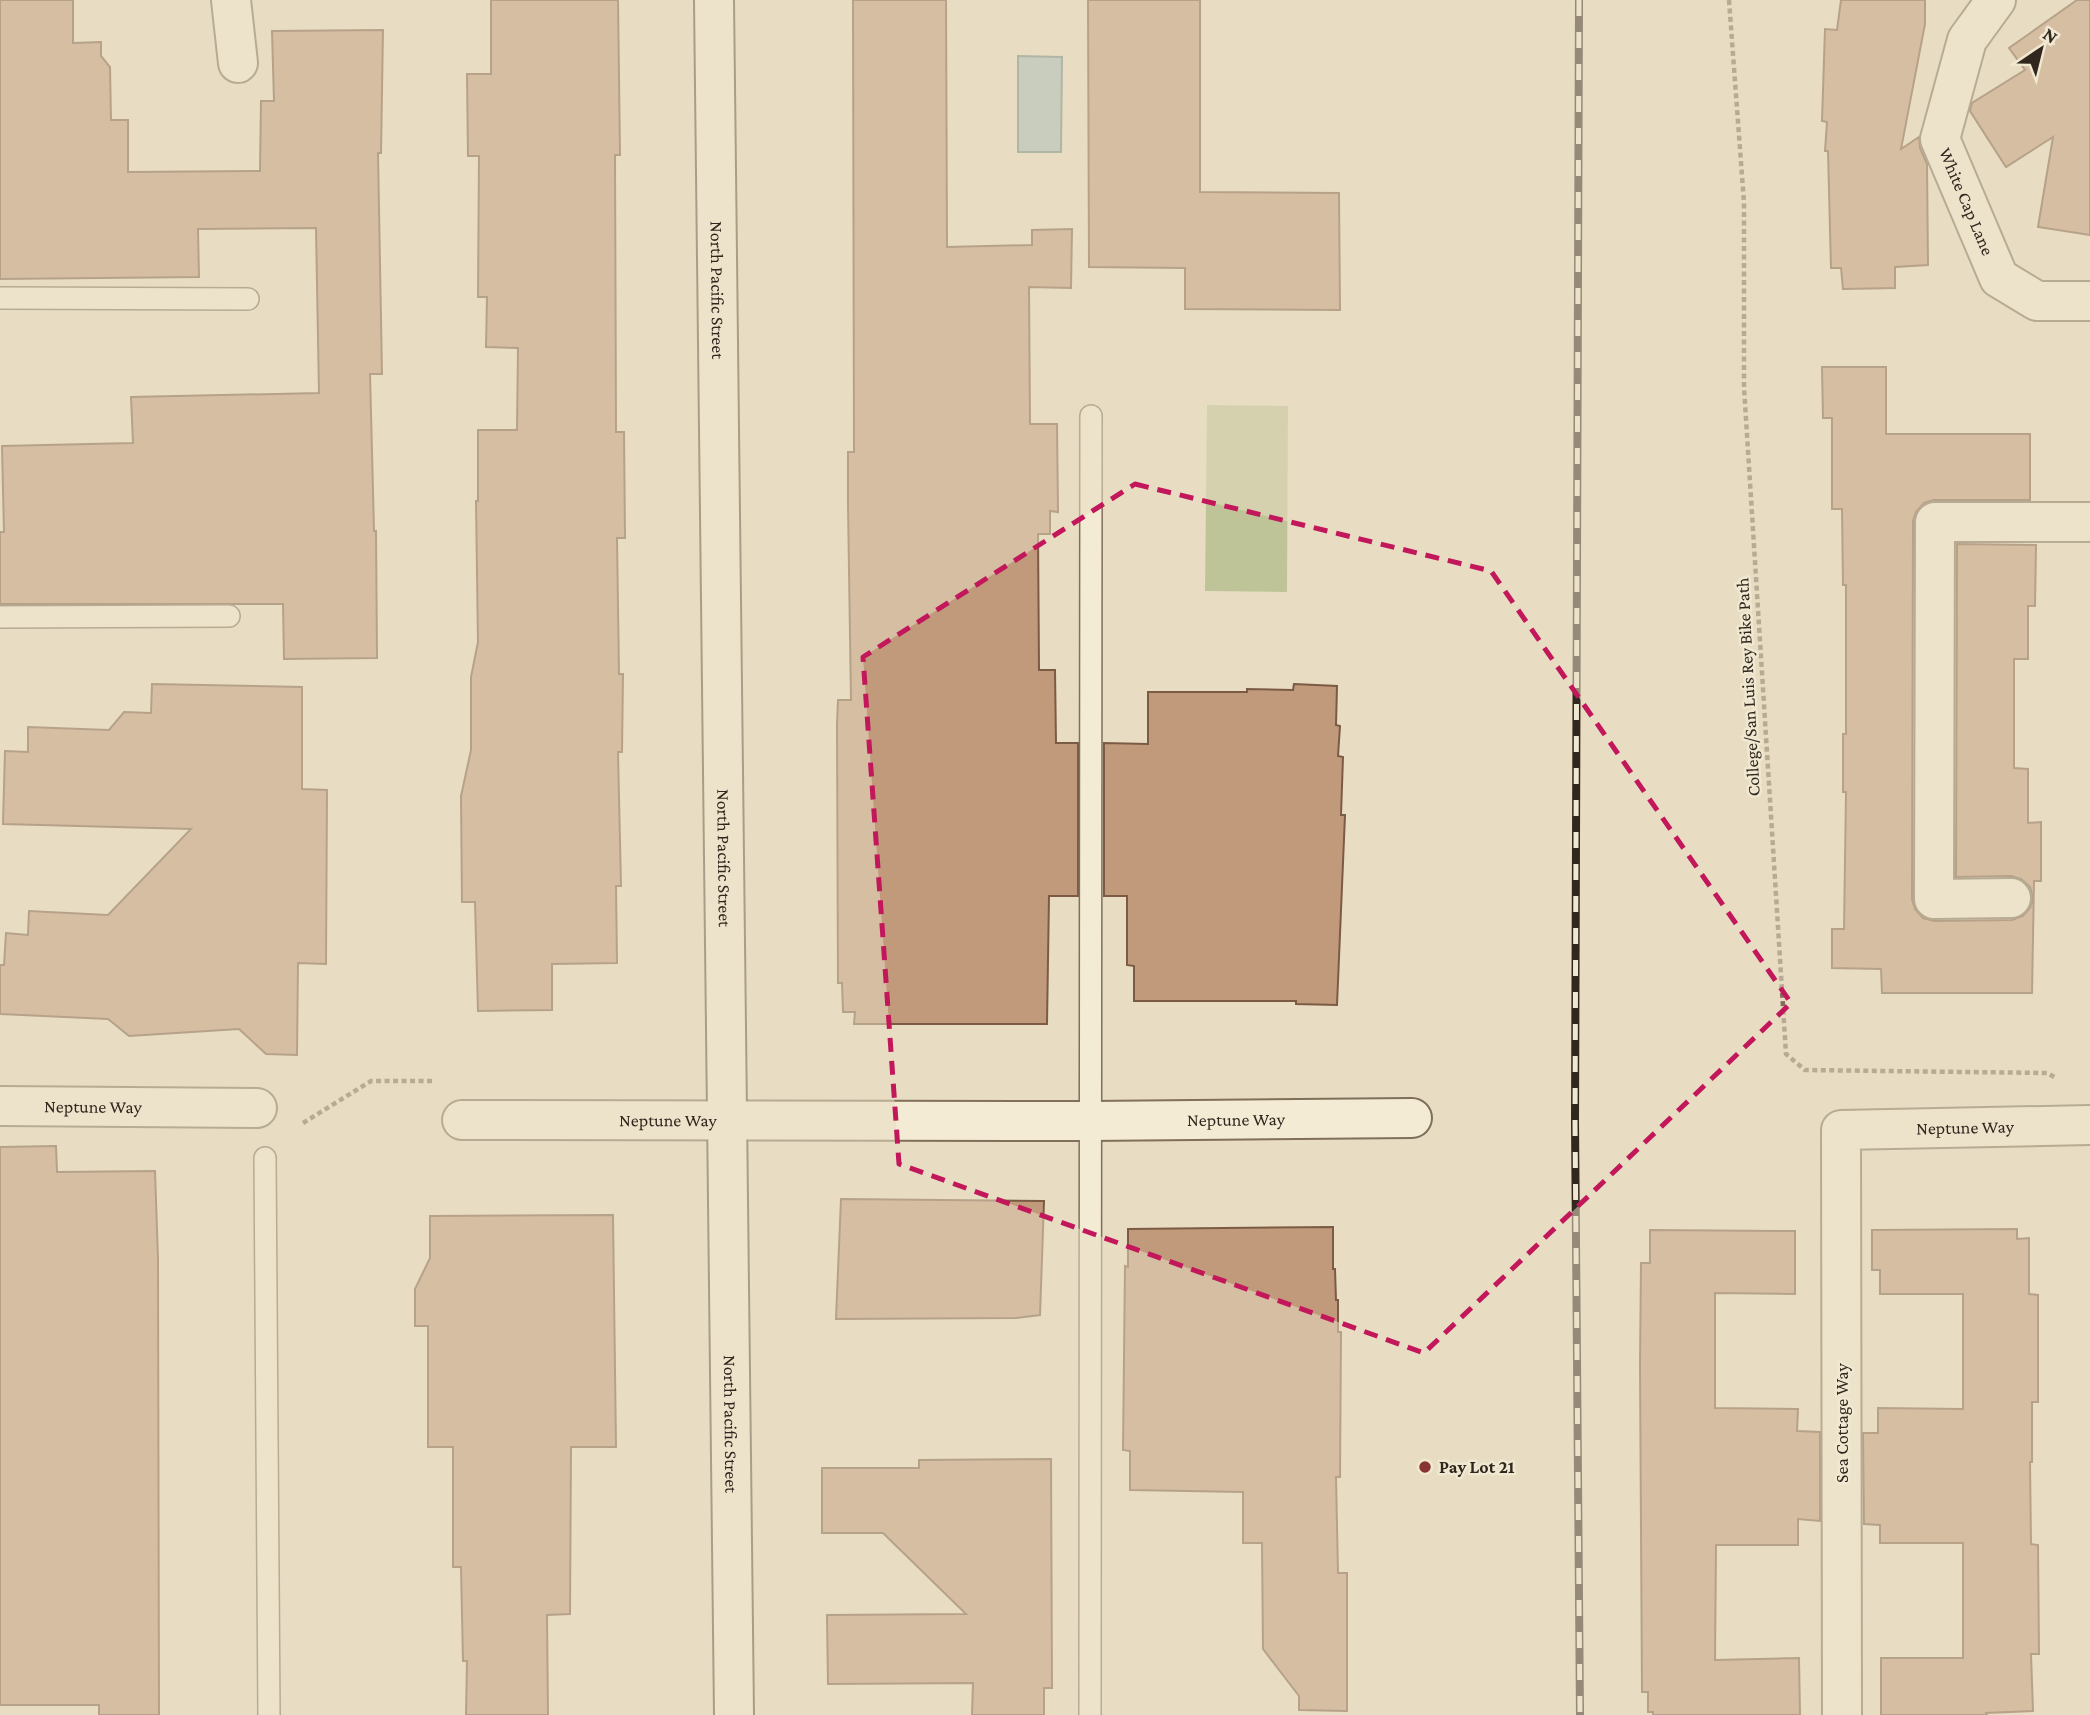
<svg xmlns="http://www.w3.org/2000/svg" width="2090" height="1715" font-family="'Crimson Pro',serif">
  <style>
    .green { fill: #bec498 }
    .water { fill: #a4bbb5; stroke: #6c8781; stroke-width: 2 }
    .building { fill: #c19a7c; stroke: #7b5b44; stroke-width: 2 }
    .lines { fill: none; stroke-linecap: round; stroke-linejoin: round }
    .service-casing { stroke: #7f6f5b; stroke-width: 24 }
    .minor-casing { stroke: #7f6f5b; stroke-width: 42 }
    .secondary-casing { stroke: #61513f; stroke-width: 42 }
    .path { stroke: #7f6f5b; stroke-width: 4.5; stroke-dasharray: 5 3.5; stroke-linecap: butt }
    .service { stroke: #f4ebd4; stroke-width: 21 }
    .minor { stroke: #f4ebd4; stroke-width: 38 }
    .secondary { stroke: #f4ebd4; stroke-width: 38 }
    .rail-casing { stroke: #31271e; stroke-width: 8 }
    .rail { stroke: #f0e8d1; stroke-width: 5; stroke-dasharray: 16; stroke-linecap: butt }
    .marked { fill: none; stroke: #c2185b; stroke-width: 5; stroke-dasharray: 14 9; stroke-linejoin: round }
    .poi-dot { fill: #873433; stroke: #f0e8d1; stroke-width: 2.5 }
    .labels { text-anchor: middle; stroke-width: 5; stroke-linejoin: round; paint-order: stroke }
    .street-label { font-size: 18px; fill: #31271e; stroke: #f0e8d1 }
    .poi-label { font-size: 18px; font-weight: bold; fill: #31271e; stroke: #f0e8d1; text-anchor: start }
  </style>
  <rect width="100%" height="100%" fill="#e8ddc2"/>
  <!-- green -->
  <path class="green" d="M 1207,405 L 1288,406 L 1287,592 L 1205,591 Z"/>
  <!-- water -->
  <path class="water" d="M 1018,56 L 1062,57 L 1061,152 L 1018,152 Z"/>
  <!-- building -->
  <path class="building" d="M 0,0 L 73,0 L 73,43 L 101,42 L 101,56 L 110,67 L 111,120 L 128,120 L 128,172 L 260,171 L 261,101 L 274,101 L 272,31 L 383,30 L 381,153 L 378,153 L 382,374 L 370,374 L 374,531 L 376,531 L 377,658 L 284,659 L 283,604 L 0,604 L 0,532 L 4,532 L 2,446 L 133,443 L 131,397 L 319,393 L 316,228 L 198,229 L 199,277 L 0,279 Z
    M 491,0 L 618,0 L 620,155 L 615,155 L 616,432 L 624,432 L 625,538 L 617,538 L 619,674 L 623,674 L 622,752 L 618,752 L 621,886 L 616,886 L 617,963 L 552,964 L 552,1010 L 478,1011 L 475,902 L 462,902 L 461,796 L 471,750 L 471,677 L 478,642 L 476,501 L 478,501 L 478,430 L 517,430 L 518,348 L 486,347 L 487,297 L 478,297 L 479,156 L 468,156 L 467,74 L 491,74 Z
    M 853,0 L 946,0 L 947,247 L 1032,245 L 1032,230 L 1072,229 L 1071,288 L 1029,287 L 1030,424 L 1057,424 L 1058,512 L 1050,511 L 1050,534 L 1038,534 L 1039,670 L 1055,670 L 1056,743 L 1078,743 L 1078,896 L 1049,896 L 1047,1024 L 854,1024 L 855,1012 L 843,1012 L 842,983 L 838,983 L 837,724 L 838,700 L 851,700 L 848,505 L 848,452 L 854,452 Z
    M 1088,0 L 1200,0 L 1200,192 L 1339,193 L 1340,310 L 1185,309 L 1185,268 L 1089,267 Z
    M 1841,0 L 1925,0 L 1925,24 L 1901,149 L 1919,137 L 1920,148 L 1927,164 L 1928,265 L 1895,267 L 1895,288 L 1843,289 L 1841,268 L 1831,268 L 1828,151 L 1825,151 L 1827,122 L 1822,121 L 1825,29 L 1837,30 Z
    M 2077,0 L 2090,0 L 2090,235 L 2038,227 L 2053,137 L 2006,167 L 1970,111 L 1972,103 L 2025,70 L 2009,48 Z
    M 1822,367 L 1886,367 L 1886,434 L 2030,434 L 2030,500 L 1934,500 L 1924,503 L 1916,512 L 1913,521 L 1912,899 L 1915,909 L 1923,918 L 1934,921 L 2012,920 L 2023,916 L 2030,908 L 2033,898 L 2030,887 L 2021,879 L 2011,876 L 1956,877 L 1957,544 L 2036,545 L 2035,606 L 2028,606 L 2028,659 L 2014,659 L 2014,768 L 2028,769 L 2028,823 L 2041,822 L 2041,881 L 2034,881 L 2032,993 L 1882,993 L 1881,969 L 1832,968 L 1832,929 L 1844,929 L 1846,792 L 1843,792 L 1843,734 L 1846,734 L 1846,585 L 1843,585 L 1842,509 L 1832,509 L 1832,418 L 1823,418 Z
    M 152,684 L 302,687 L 302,789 L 327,790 L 326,964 L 298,963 L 297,1055 L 266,1054 L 239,1029 L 129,1036 L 108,1019 L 0,1014 L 0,965 L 4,965 L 6,933 L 28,935 L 29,911 L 108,915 L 191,829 L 3,824 L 5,751 L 28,752 L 28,727 L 109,730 L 124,712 L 151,713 Z
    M 1294,684 L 1337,686 L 1336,725 L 1340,726 L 1338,756 L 1343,757 L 1341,815 L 1345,815 L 1337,1005 L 1296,1004 L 1296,1001 L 1134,1001 L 1134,966 L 1127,965 L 1127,896 L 1104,896 L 1104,743 L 1148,744 L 1148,692 L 1247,692 L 1247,689 L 1293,690 Z
    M 56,1146 L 57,1172 L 155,1171 L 158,1259 L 159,1715 L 99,1715 L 99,1705 L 0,1705 L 0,1147 Z
    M 841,1199 L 1044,1201 L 1040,1315 L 1016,1318 L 836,1319 Z
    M 613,1215 L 616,1447 L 571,1447 L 570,1614 L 547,1615 L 548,1715 L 466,1715 L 467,1661 L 463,1661 L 461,1567 L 453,1567 L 453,1447 L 428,1447 L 428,1326 L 415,1326 L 415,1289 L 430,1258 L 430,1216 Z
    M 1333,1227 L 1333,1269 L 1335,1269 L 1336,1300 L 1338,1300 L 1338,1332 L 1341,1332 L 1340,1477 L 1336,1477 L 1338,1573 L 1347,1573 L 1347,1711 L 1299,1710 L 1299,1696 L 1263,1649 L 1262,1543 L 1243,1543 L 1243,1492 L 1130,1490 L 1130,1451 L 1123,1450 L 1125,1266 L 1128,1267 L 1128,1229 Z
    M 2017,1229 L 2017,1239 L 2029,1238 L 2029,1294 L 2038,1295 L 2038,1402 L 2032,1402 L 2032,1462 L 2030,1462 L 2031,1544 L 2038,1545 L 2039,1654 L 2031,1654 L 2033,1711 L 1986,1713 L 1987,1715 L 1881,1715 L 1881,1658 L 1963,1658 L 1963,1543 L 1880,1543 L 1880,1525 L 1864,1524 L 1863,1433 L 1878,1433 L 1878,1408 L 1963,1409 L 1963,1294 L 1880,1294 L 1880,1270 L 1872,1270 L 1872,1230 Z
    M 1650,1230 L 1795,1231 L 1795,1294 L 1715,1293 L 1715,1408 L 1798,1409 L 1797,1431 L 1820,1432 L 1820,1521 L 1798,1519 L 1798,1545 L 1716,1545 L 1715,1660 L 1799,1658 L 1800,1715 L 1653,1715 L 1653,1712 L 1648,1712 L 1648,1692 L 1642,1692 L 1640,1365 L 1641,1263 L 1650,1263 Z
    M 1051,1459 L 1052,1688 L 1044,1688 L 1044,1715 L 972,1715 L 973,1683 L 828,1684 L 827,1615 L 966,1614 L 883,1533 L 822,1533 L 822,1468 L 919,1468 L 919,1460 Z"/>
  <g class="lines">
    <!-- service casing -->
    <g class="service-casing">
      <path id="service" d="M 0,298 L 248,299
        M 0,617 L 229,616
        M 265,1158 L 269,1715
        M 1090,1715 L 1091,416"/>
    </g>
    <!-- minor casing -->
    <g class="minor-casing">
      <g id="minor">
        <path d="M 231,0 L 238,63"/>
        <path id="s1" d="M 1996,0 L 1967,40 L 1940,139 L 1999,278 L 2037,301 L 2090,301"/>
        <path d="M 2011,898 L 1934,899 L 1935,522 L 2090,522"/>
        <path id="s2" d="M 0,1106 L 257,1108"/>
        <path id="s3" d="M 462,1120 L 1090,1121 L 1412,1118"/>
        <path id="s4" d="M 1842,1715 L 1841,1130 L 2090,1125"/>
      </g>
    </g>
    <!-- secondary casing -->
    <g class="secondary-casing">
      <g id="secondary">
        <path id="s5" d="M 714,0 L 734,1715"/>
      </g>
    </g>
    <!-- path -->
    <path class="path" d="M 1729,0 L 1744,203 L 1744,387 L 1786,1054 L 1805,1070 L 2047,1073 L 2056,1078
      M 303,1123 L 371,1081 L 433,1081"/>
    <!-- service -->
    <use href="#service" class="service"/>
    <!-- minor -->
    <use href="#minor" class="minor"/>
    <!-- secondary -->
    <use href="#secondary" class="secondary"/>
    <!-- rail casing -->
    <g class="rail-casing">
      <path id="rail" d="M 1579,0 L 1575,1122 L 1580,1715"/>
    </g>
    <!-- rail -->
    <use href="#rail" class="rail"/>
  </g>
  <!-- marked area -->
  <path d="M0 0H2090V1715H0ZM 1135,484 L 1491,571 L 1791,1003 L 1424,1353 L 899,1164 L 863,657 Z" fill="#e8ddc2" fill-opacity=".55" fill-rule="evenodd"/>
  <path class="marked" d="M 1135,484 L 1491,571 L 1791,1003 L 1424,1353 L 899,1164 L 863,657 Z"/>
  <!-- markers -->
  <circle class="poi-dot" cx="1425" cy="1467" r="7"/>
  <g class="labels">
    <!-- street labels -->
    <g class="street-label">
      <text dy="6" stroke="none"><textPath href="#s1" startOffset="220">White Cap Lane</textPath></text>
      <text dy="6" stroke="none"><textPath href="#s5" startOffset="290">North Pacific Street</textPath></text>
      <text transform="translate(1748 687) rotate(-93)" y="6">College/San Luis Rey Bike Path</text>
      <text dy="6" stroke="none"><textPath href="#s5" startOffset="858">North Pacific Street</textPath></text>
      <text dy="6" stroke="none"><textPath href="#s2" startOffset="93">Neptune Way</textPath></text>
      <text dy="6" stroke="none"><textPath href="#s3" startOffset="206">Neptune Way</textPath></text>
      <text dy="6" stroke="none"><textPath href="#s3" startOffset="774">Neptune Way</textPath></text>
      <text dy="6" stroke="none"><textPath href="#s4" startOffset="709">Neptune Way</textPath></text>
      <text transform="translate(1842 1423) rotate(-90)" y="6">Sea Cottage Way</text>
      <text dy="6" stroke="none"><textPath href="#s5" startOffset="1424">North Pacific Street</textPath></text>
    </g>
    <!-- poi labels -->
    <g class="poi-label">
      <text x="1439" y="1473">Pay Lot 21</text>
    </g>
  </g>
  <!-- north arrow -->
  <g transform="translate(2041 49) rotate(35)" stroke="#f0e8d1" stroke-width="5" paint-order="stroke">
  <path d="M0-5L12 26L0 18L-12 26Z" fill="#31271e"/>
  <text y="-10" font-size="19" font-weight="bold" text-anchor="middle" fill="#31271e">N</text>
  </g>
</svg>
